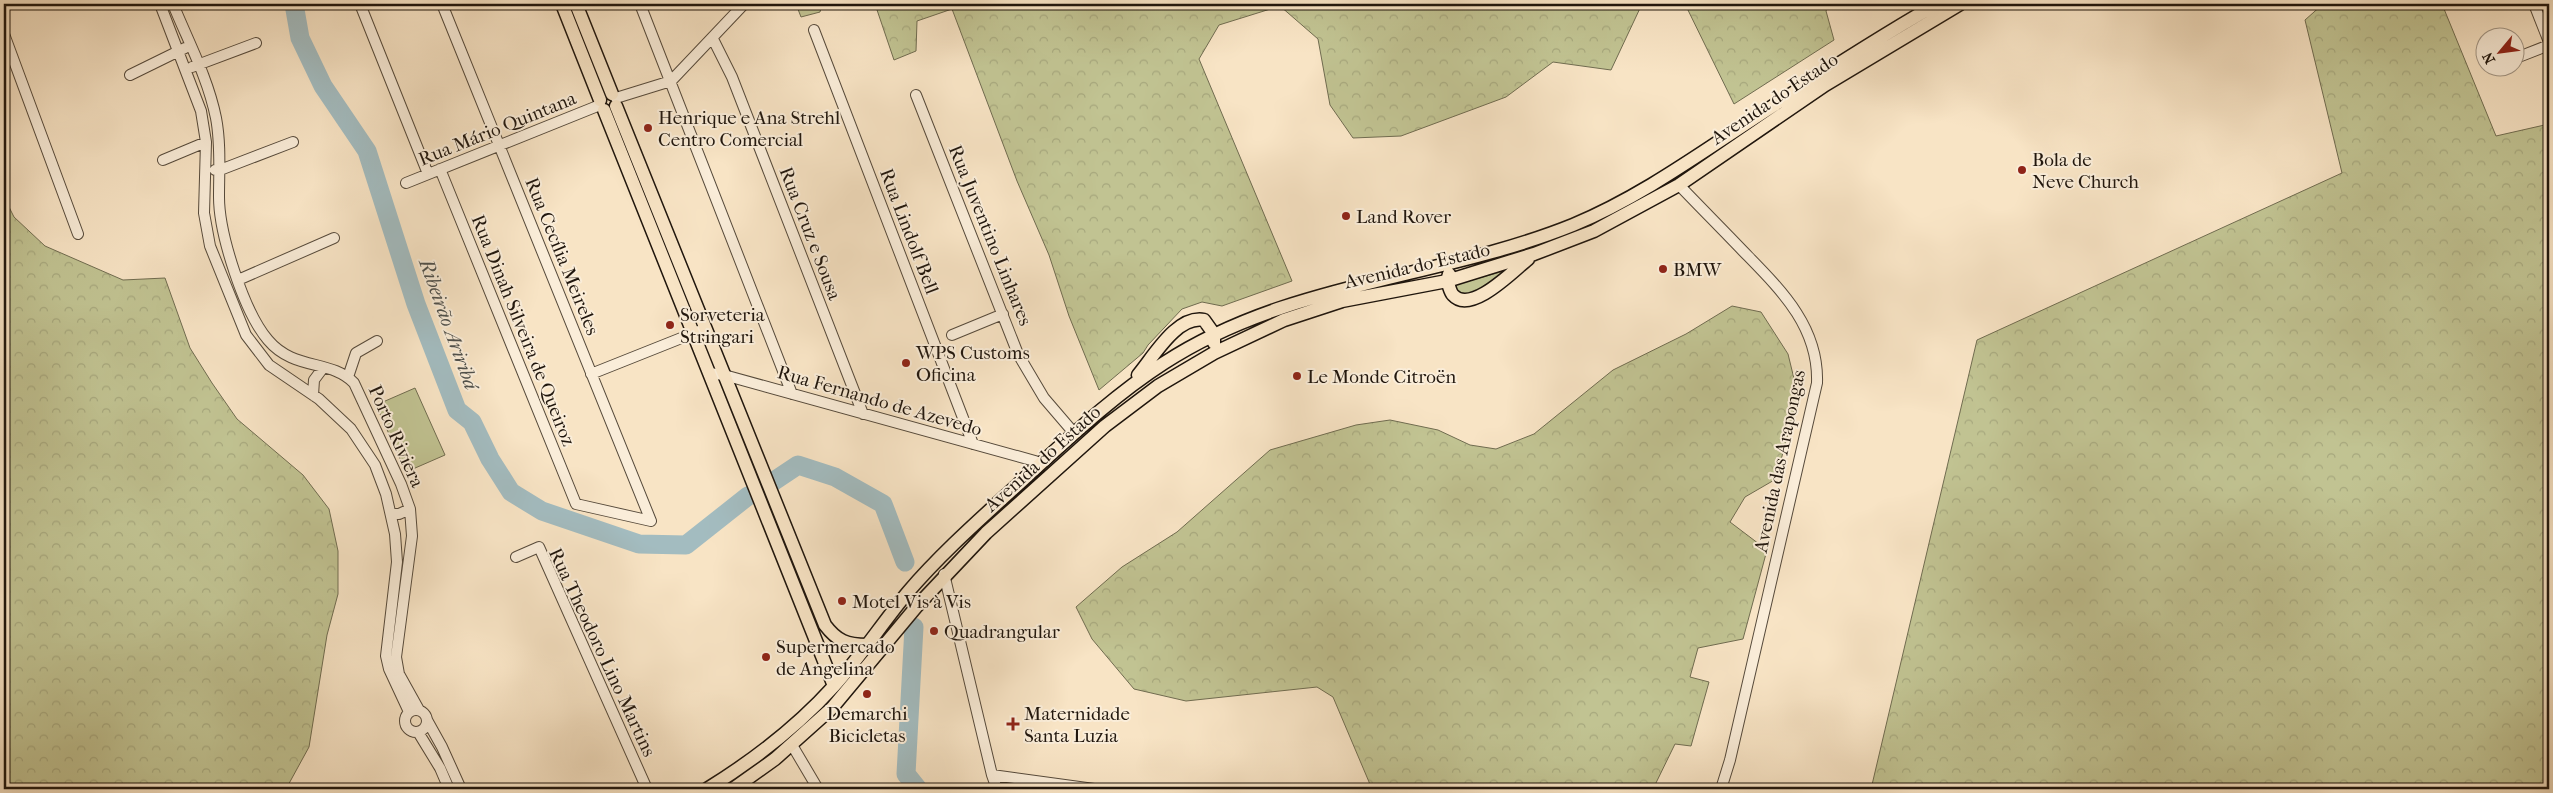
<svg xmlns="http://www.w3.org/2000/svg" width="2553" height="793" font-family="'IM FELL French Canon',serif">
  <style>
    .green { fill: #c1c392; stroke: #706c50 }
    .forest { fill: url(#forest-crowns); stroke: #706c50 }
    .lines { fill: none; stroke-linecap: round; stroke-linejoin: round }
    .river { stroke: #a3bcc0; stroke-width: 19 }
    .minor-casing { stroke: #564a3b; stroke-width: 12 }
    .major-casing { stroke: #20160d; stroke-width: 15 }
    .minor { stroke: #faedd9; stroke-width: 10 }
    .major { stroke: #f8e4c5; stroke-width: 12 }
    .poi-dot { fill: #8f2418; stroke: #faedd9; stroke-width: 2 }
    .labels { text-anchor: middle; stroke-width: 4; stroke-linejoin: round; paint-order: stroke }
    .street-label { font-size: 19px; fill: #20160d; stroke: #faedd9 }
    .poi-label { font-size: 19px; fill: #20160d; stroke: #faedd9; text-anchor: start }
    .water-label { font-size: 20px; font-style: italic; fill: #4e504c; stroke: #faedd9 }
  </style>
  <defs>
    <pattern id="forest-crowns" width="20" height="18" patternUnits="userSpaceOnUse" patternTransform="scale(1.25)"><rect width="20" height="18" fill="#c1c392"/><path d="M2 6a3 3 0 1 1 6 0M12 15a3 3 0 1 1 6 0" fill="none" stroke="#a6a77d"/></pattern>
  </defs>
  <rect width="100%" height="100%" fill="#f8e4c5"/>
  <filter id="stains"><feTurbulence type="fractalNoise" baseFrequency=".004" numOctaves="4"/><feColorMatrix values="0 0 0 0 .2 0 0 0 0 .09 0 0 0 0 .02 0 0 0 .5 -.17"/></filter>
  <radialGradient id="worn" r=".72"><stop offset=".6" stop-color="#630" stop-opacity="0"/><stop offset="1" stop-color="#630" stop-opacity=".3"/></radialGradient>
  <!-- green -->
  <path class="green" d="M 1504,271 L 1485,288 L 1470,296 L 1458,293 L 1454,285 Z
    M 415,388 L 445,455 L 406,472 L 376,405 Z"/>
  <!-- forest -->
  <path class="forest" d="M 796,4 L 822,4 L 820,12 L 801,17 Z
    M 875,4 L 1642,4 L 1611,70 L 1553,62 L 1506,97 L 1401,136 L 1353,138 L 1330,105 L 1318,39 L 1280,6 L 1219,25 L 1199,59 L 1292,281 L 1222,306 L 1202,302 L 1182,309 L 1148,345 L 1143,353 L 1099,390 L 1069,316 L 1049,255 L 1017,181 L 952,9 L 917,21 L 916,51 L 894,60 Z
    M 1685,4 L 1829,4 L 1826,11 L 1834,40 L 1734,104 Z
    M 2323,4 L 2442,4 L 2496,136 L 2549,124 L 2549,789 L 1871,789 L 1977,340 L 2342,173 L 2305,20 Z
    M 4,197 L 14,217 L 45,246 L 123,280 L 165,278 L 190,348 L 212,383 L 237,419 L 303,475 L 329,509 L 338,551 L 338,594 L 327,635 L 309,747 L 286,789 L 4,789 Z
    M 1732,306 L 1761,312 L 1788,354 L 1798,395 L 1776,479 L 1745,497 L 1730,522 L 1767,550 L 1743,639 L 1698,648 L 1690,677 L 1709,682 L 1691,746 L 1675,744 L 1653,789 L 1372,789 L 1333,697 L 1317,687 L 1186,701 L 1134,689 L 1092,639 L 1076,607 L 1122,567 L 1177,532 L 1270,450 L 1356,425 L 1390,420 L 1438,430 L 1470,445 L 1496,449 L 1534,434 L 1613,370 L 1686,334 Z"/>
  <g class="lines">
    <!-- river -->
    <path class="river" d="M 294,4 L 300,38 L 323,86 L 367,151 L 416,304 L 457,410 L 472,422 L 490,459 L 511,492 L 542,511 L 639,544 L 686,545 L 748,496
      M 774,481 L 798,465 L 835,477 L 883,504 L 905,562
      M 914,627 L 906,774 L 918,789"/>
    <!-- minor casing -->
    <g class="minor-casing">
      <path id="minor" d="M 160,4 L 201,111 L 206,142 L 204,213 L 210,246 L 246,335 L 269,365 L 319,399 L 351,429 L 375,465 L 386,494 L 395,534 L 397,562 L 386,656 L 389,669 L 409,712
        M 173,4 C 188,41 208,78 216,118 C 221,144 219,171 219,197 C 219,234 244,312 268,340 C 294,371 331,359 354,383 L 401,484 L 410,509 L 412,536 L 396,657 L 399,674 L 419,710
        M 360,4 L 428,174
        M 442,4 L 651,521
        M 640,4 L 792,394
        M 2534,4 L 2549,42
        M 814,30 L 973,444
        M 4,34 L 78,234
        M 713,39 L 732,77 L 863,414
        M 2516,58 L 2549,45
        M 192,67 L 256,43
        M 130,75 L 185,48
        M 916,95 L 1018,354 L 1044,398 L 1074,433
        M 616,98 L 671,81 L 744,4
        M 163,160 L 206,142
        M 440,169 L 576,504 L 651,521
        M 215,170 L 220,170 L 293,142
        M 406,183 L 600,105
        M 1679,185 C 1700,207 1722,229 1743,251 C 1780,289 1819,326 1817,383 L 1730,760 L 1721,789
        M 238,280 L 334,238
        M 952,335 L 1003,314
        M 709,373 L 724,375 L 1042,463
        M 591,374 L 699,331
        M 348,377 L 356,353 L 377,341
        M 313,395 L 314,380 L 323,368
        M 391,514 L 399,514 L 410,509
        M 516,557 L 539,547 L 647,789
        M 944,574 L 992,775 L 1094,789
        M405 721a11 11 0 1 1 22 0a11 11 0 1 1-22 0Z
        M 427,720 L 442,747 L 461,789
        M 418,732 L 440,768 L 449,789
        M 792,745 L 818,789
        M 992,775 L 997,789"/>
    </g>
    <!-- major casing -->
    <g class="major-casing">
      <path id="major" d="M 562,4 L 600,100
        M 576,4 L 612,94
        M 616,106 L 825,625 C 837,641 847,645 867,645
        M 604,110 L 834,686
        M 1449,274 L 1447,281 C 1449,285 1450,292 1453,295 C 1471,315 1514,270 1528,259
        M 1138,375 C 1154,356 1177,315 1204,320 L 1214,334 L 1214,343
        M 707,789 C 754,760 797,727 834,686 C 861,656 883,622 908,592 C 944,550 986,514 1026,477 C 1070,437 1113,396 1164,363 C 1288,282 1439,279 1573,225 C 1638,198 1695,157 1753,119 C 1814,79 1874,40 1937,4
        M 733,789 L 775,759 L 832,708 L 917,606 L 986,533 L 1105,426 L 1158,386 L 1214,353 L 1284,320 L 1342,301 L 1447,281 L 1534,254 L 1594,231 L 1679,185 L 1825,85 L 1960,4"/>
    </g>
    <!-- minor -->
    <use href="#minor" class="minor"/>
    <!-- major -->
    <use href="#major" class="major"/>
  </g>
  <!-- markers -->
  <g class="poi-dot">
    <circle cx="648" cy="128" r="5"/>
    <circle cx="2022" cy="170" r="5"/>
    <circle cx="1346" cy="216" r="5"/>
    <circle cx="1663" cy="269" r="5"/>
    <circle cx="670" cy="325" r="5"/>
    <circle cx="906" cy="363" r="5"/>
    <circle cx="1297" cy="376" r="5"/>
    <circle cx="842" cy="601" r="5"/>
    <circle cx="934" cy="631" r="5"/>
    <circle cx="766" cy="657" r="5"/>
    <circle cx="867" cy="694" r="5"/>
    <path d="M1010.5 716.5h5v5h5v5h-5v5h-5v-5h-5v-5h5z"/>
  </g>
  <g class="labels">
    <!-- street labels -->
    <g class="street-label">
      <text transform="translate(1774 98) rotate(-34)" y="7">Avenida do Estado</text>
      <text transform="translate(497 128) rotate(-22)" y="7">Rua Mário Quintana</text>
      <text transform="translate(910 231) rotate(69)" y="7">Rua Lindolf Bell</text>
      <text transform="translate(811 233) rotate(69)" y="7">Rua Cruz e Sousa</text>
      <text transform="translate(991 235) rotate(68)" y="7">Rua Juventino Linhares</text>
      <text transform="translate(563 256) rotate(68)" y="7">Rua Cecília Meireles</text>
      <text transform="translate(1417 265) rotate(-13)" y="7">Avenida do Estado</text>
      <text transform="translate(524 330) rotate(68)" y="7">Rua Dinah Silveira de Queiroz</text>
      <text transform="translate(880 400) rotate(16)" y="7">Rua Fernando de Azevedo</text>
      <text transform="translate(397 436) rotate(66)" y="7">Porto Riviera</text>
      <text transform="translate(1042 458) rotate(-42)" y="7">Avenida do Estado</text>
      <text transform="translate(1779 461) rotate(-78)" y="7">Avenida das Arapongas</text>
      <text transform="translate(603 652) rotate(65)" y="7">Rua Theodoro Lino Martins</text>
    </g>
    <!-- poi labels -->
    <g class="poi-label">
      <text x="658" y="124">Henrique e Ana Strehl<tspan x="658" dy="22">Centro Comercial</tspan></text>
      <text x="2032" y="166">Bola de<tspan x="2032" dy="22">Neve Church</tspan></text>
      <text x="1356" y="223">Land Rover</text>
      <text x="1673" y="276">BMW</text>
      <text x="680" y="321">Sorveteria<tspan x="680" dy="22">Stringari</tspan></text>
      <text x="916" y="359">WPS Customs<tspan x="916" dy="22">Oficina</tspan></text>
      <text x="1307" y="383">Le Monde Citroën</text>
      <text x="852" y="608">Motel Vis à Vis</text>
      <text x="944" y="638">Quadrangular</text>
      <text x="776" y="653">Supermercado<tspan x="776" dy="22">de Angelina</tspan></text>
      <text x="867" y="720" text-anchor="middle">Demarchi<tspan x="867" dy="22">Bicicletas</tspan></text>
      <text x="1024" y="720">Maternidade<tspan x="1024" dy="22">Santa Luzia</tspan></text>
    </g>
    <!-- water labels -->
    <g class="water-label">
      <text transform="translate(449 324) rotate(70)" y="7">Ribeirão Ariribá</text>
    </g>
  </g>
  <!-- margin -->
  <rect width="2553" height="793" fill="none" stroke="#f8e4c5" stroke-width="20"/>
  <rect x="5" y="5" width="2543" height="783" fill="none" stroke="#20160d" stroke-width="2.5"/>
  <rect x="10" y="10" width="2533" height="773" fill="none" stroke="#20160d"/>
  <!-- north arrow -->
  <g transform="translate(2500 52) rotate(241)"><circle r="24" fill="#faedd9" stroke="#a39787"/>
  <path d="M0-4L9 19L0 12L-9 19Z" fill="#8f2418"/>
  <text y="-8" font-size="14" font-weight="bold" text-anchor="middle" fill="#20160d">N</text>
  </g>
  <rect width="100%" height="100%" filter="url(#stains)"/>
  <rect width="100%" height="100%" fill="url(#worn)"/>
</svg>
